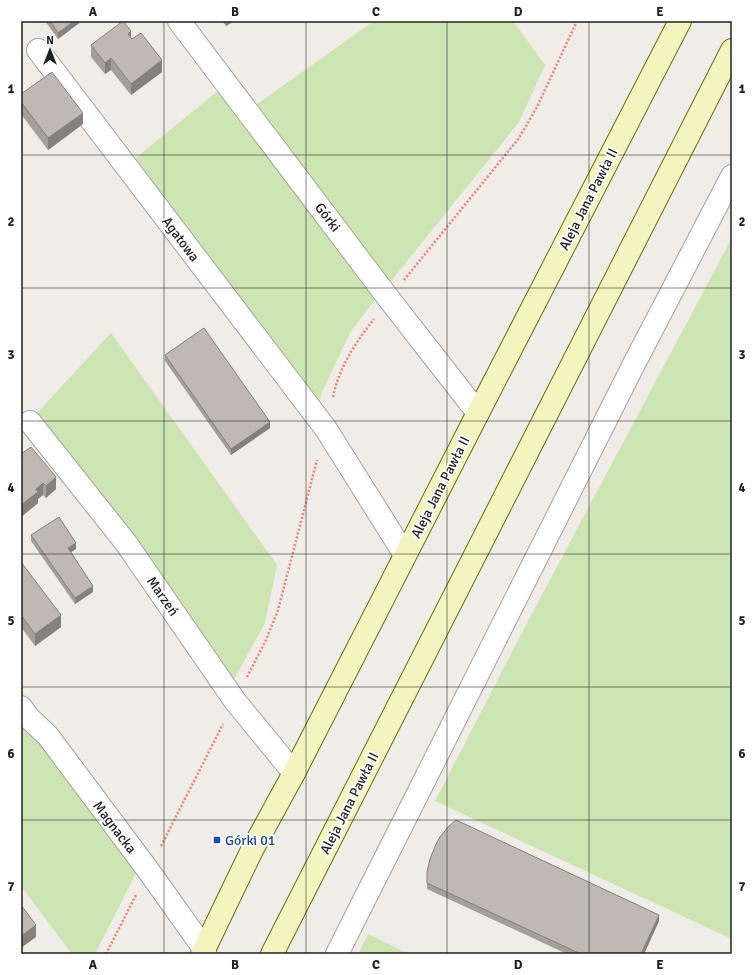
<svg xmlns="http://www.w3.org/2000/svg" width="753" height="975" font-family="Signika,sans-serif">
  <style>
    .grass { fill: #cde5b2 }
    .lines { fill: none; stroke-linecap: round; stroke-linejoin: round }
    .minor-casing { stroke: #a1a1a1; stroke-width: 24 }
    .secondary-casing { stroke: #696f0f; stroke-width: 24 }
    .path { stroke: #ee807a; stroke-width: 2.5; stroke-dasharray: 2 2; stroke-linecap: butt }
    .minor { stroke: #fff; stroke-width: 22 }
    .secondary { stroke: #f4f4c0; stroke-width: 22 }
    .wall { fill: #a59e9b }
    .shaded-wall { fill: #86817e }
    .building { fill: #c0b8b4; stroke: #86817e }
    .grid { fill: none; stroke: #202020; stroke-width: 1; stroke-opacity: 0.55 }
    .transit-dot { fill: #1a4fb4; stroke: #fff; stroke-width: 1.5 }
    .labels { text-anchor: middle; stroke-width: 4; stroke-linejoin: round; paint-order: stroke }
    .street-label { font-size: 14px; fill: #202020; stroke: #fff }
    .transit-label { font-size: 14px; fill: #164399; stroke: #fff; text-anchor: start }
    .neatline { fill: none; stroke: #202020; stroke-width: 1.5 }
    .grid-label { font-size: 13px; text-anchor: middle; font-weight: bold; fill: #202020 }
  </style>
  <rect width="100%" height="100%" fill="#f0ece7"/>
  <!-- grass -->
  <path class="grass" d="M 374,21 L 513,21 L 545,65 L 519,122 L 388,285 L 253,107 Z
    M 219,90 L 376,298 L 351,331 L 322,392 L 318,406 L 132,161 Z
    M 732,238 L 732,939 L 435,801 L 527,623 Z
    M 111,333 L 277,565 L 265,623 L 232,683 L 132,536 L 37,413 Z
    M 21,718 L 136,873 L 95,954 L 72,954 L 21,886 Z
    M 368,934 L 409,954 L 358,954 Z"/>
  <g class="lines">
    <!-- minor casing -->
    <g class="minor-casing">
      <path id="minor" d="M 179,21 L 389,299 L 478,413
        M 38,50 L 326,429 L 405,555
        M 30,422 L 126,543 L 235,701 L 294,773
        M 21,707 L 28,717 L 48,736 L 148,870 L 205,950
        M 337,954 L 635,362 L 732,176"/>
    </g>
    <!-- secondary casing -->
    <g class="secondary-casing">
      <path id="secondary" d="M 202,954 L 252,850 L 294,773 L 478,413 L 680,21
        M 272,954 L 732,50"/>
    </g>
    <!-- path -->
    <path class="path" d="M 404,280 L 519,138 L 537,107 L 577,21
      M 333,397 C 339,367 356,342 374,319
      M 247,677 L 266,640 L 278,610 L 317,460
      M 161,846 L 223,724
      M 106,954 L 136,895"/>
    <!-- minor -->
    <use href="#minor" class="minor"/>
    <!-- secondary -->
    <use href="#secondary" class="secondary"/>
  </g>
  <!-- wall -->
  <path class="wall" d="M 45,21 L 82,21 L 58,39 Z
    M 222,21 L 234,21 L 226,26 Z
    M 131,38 L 162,72 L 131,95 L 111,70 L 105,74 L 91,57 L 91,45 Z
    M 21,94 L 83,124 L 48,150 L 21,114 Z
    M 165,355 L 270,428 L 231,455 L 165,361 Z
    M 21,454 L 56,489 L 46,498 L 43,495 L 38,499 L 38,503 L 21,517 Z
    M 31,535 L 76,549 L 71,552 L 93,592 L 75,604 L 31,541 Z
    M 21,562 L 61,627 L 35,646 L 21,627 Z
    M 427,872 L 659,921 L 644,954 L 567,954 L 427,889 Z"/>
  <!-- shaded-wall -->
  <path class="shaded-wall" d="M 74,21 L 82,21 L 58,39 L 58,33 Z
    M 226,21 L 234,21 L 226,26 Z
    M 131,31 L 131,43 L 128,34 Z
    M 111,58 L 111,70 L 105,74 L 105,63 Z
    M 162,60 L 162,72 L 131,95 L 131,84 Z
    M 83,113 L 83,124 L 48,150 L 48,138 Z
    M 270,422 L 270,428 L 231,455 L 231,449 Z
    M 56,477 L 56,489 L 46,498 L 46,486 Z
    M 43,483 L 43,495 L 38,499 L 38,503 L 21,517 L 21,505 L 36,489 Z
    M 76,543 L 76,549 L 68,554 L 68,548 Z
    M 93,586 L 93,592 L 75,604 L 75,598 Z
    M 61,615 L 61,627 L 35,646 L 35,634 Z
    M 659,915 L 659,921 L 644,954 L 641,954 Z
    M 36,925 L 36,937 L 21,948 L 21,936 Z"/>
  <!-- building -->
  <path class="building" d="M 50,21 L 74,21 L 58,33 Z
    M 123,21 L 131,31 L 128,34 L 132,39 L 141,33 L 162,60 L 131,84 L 111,58 L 105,63 L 91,45 Z
    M 52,72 L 83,113 L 48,138 L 21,102 L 21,94 Z
    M 204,328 L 270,422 L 231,449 L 165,355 Z
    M 31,447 L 56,477 L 46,486 L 43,483 L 36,489 L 38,492 L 21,505 L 21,458 L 23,457 L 21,454 Z
    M 59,517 L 76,543 L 68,548 L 93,586 L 75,598 L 31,535 Z
    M 21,562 L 61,615 L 35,634 L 21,615 Z
    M 456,820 L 659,915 L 641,954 L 581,954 L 427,883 L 427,872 L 430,859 L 436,844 L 440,837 L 449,826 Z
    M 21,905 L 36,925 L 21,936 Z"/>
  <!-- grid -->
  <path class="grid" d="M 164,21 L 164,954M 306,21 L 306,954M 447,21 L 447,954M 589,21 L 589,954M 21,155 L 732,155M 21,288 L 732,288M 21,421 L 732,421M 21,554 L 732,554M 21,687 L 732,687M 21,820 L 732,820"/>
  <!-- markers -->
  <rect class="transit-dot" x="213" y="836" width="8" height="8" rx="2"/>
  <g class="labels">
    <!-- street labels -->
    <g class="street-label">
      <text transform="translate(588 199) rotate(-63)" y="5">Aleja Jana Pawła II</text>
      <text transform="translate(328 217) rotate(53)" y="5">Górki</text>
      <text transform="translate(181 239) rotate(53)" y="5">Agatowa</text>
      <text transform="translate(440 487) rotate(-63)" y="5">Aleja Jana Pawła II</text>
      <text transform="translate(163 596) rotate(55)" y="5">Marzeń</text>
      <text transform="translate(349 803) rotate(-63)" y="5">Aleja Jana Pawła II</text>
      <text transform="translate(115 827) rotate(53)" y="5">Magnacka</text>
    </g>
    <!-- transit labels -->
    <g class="transit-label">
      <text x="225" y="845">Górki 01</text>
    </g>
  </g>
  <!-- border -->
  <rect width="753" height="975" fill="none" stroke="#ffffff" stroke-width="44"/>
  <!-- north arrow -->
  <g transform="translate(50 50)" stroke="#ffffff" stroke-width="3" paint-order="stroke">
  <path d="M0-3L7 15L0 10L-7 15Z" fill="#202020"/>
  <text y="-6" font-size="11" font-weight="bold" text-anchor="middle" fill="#202020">N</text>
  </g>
  <rect x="22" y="22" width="709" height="931" class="neatline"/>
  <g class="grid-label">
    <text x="93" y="16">A</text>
    <text x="235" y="16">B</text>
    <text x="376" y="16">C</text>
    <text x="518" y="16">D</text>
    <text x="660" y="16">E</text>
    <text x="11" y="93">1</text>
    <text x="742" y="93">1</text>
    <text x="11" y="226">2</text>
    <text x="742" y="226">2</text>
    <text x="11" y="359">3</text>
    <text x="742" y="359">3</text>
    <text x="11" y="492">4</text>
    <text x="742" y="492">4</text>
    <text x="11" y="625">5</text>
    <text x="742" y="625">5</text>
    <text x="11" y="758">6</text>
    <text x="742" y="758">6</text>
    <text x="11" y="891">7</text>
    <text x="742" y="891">7</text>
    <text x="93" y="969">A</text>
    <text x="235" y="969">B</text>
    <text x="376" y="969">C</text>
    <text x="518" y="969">D</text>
    <text x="660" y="969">E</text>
  </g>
</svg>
